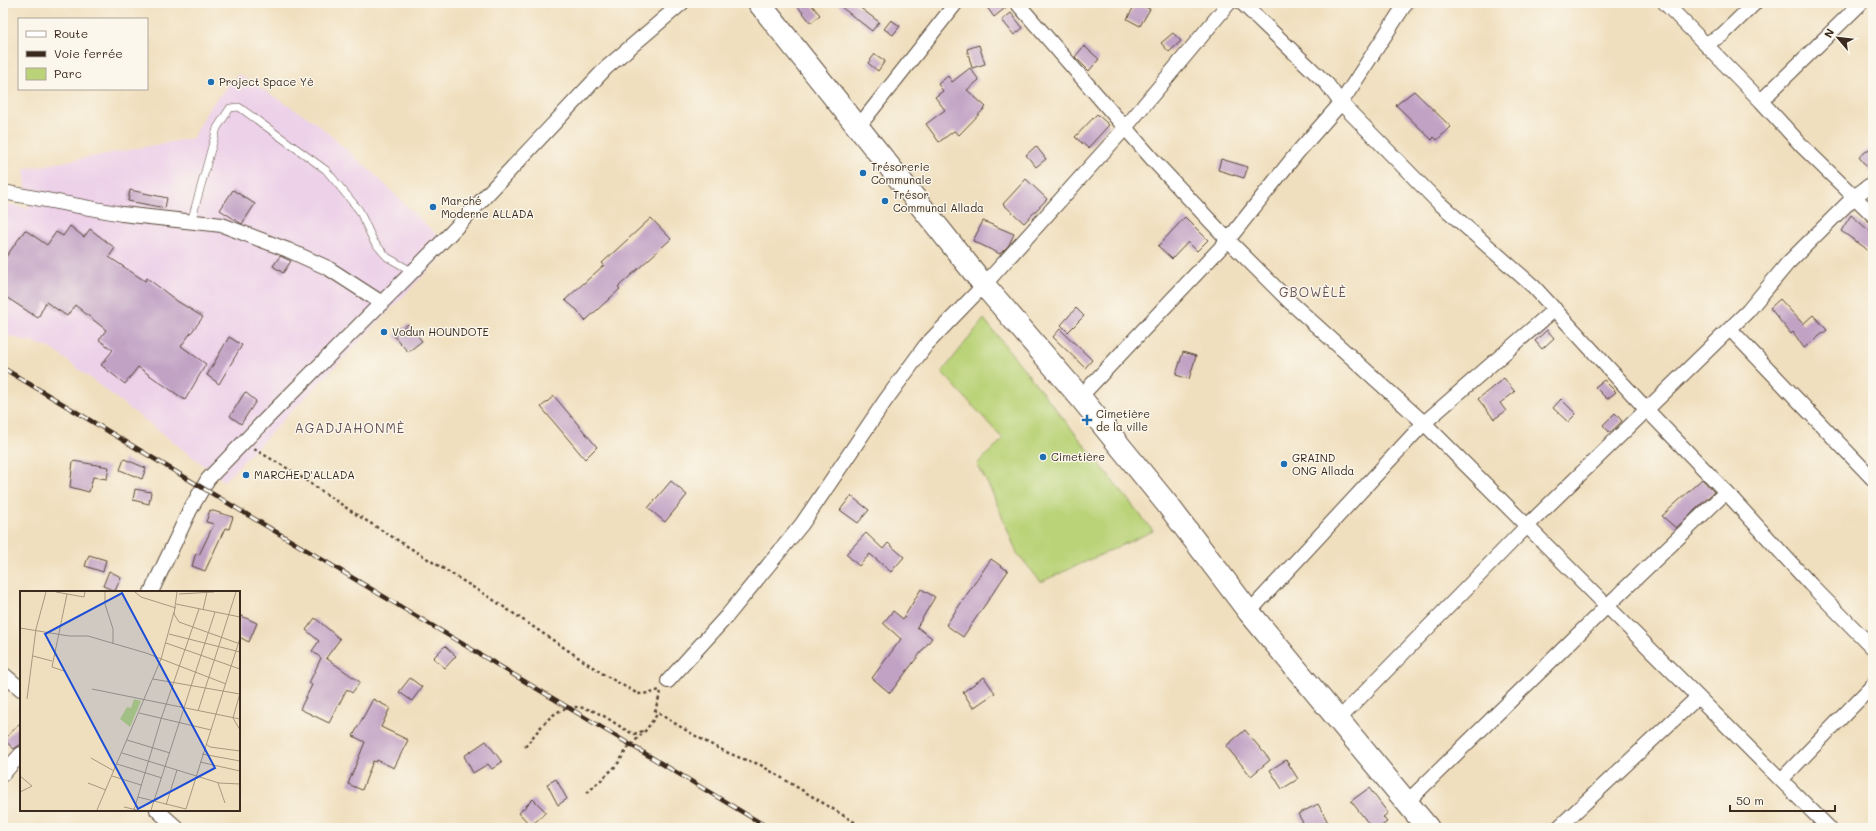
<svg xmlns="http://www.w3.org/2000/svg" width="1876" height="831" font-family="Mali,sans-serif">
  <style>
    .built { fill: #edd1e9 }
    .green { fill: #bad378; stroke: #7a7e4b }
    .building { fill: #c1a1c4 }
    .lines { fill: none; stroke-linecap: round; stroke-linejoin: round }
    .lane-casing { stroke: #564536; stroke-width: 8 }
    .street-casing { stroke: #564536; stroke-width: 16 }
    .primary-casing { stroke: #564536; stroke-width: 24 }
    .path { stroke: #564536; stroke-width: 2.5; stroke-dasharray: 3 3; stroke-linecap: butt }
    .lane { stroke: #fff; stroke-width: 7 }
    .street { stroke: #fff; stroke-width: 14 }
    .primary { stroke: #fff; stroke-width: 22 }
    .rail-casing { stroke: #3b2a1e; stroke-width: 4.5 }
    .rail { stroke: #fbf7ec; stroke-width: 3; stroke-dasharray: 9; stroke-linecap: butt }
    .poi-dot { fill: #1f6fb2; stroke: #fbf7ec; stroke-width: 1.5 }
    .labels { text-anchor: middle; stroke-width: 3; stroke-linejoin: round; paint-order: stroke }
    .poi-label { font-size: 11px; fill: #3b2a1e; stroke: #fbf7ec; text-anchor: start }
    .quarter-label { font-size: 13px; letter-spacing: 1px; fill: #6a5458; stroke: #fbf7ec }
    .inset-road { fill: none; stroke: #a8977e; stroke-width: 1 }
    .view { fill: #1d4ed8; fill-opacity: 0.15; stroke: #1d4ed8; stroke-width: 2 }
    .inset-edge { fill: none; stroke: #3b2a1e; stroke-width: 2 }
  </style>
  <rect width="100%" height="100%" fill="#fbf7ec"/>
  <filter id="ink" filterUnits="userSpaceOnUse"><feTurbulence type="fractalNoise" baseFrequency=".025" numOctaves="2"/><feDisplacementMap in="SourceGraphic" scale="8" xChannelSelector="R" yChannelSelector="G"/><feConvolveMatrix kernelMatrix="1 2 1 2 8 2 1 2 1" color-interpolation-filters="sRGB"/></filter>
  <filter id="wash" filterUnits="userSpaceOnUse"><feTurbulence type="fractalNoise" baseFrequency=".012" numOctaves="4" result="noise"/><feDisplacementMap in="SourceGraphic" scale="16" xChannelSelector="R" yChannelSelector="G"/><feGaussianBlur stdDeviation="0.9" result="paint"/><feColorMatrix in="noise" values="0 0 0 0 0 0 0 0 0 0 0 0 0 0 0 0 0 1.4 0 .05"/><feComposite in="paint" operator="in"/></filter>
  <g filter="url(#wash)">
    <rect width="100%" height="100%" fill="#f0dfbe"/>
    <!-- built -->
    <path class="built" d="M 238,74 L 315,122 L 373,173 L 450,248 L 224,481 L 51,348 L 3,334 L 3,202 L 29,209 L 24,169 L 193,138 L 209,108 Z"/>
    <!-- green -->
    <path class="green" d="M 984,319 L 1153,531 L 1041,582 L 1017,553 L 992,492 L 977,464 L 1003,439 L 942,372 Z"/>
    <g id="blocks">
      <!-- building -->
      <path class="building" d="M 795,3 L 810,3 L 820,15 L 811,23 Z
        M 836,3 L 854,3 L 879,22 L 872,31 Z
        M 984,3 L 1009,3 L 1009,5 L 994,17 Z
        M 1136,3 L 1150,9 L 1140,26 L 1127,19 Z
        M 1011,13 L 1023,28 L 1014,35 L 1002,20 Z
        M 891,20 L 900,26 L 893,35 L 884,29 Z
        M 1173,33 L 1181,41 L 1169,52 L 1161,43 Z
        M 979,45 L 985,64 L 972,68 L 967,49 Z
        M 1084,46 L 1099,59 L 1089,71 L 1075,57 Z
        M 875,54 L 885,61 L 878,71 L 868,63 Z
        M 970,68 L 979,80 L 967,90 L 986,107 L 959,135 L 954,131 L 939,142 L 926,124 L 945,110 L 935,97 L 943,91 L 938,84 L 948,76 L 952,82 Z
        M 1414,91 L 1451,127 L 1437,140 L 1434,137 L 1432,140 L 1396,105 Z
        M 1097,114 L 1109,125 L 1088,148 L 1075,137 Z
        M 1036,146 L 1046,159 L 1036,167 L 1026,155 Z
        M 1873,146 L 1873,175 L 1859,157 Z
        M 1221,159 L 1248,167 L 1244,178 L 1218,170 Z
        M 1026,179 L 1047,199 L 1024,223 L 1003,204 Z
        M 130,190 L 167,198 L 165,208 L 128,201 Z
        M 233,190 L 255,204 L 242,224 L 220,210 Z
        M 1851,215 L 1873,234 L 1873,256 L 1864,247 L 1841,231 Z
        M 1185,217 L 1208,240 L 1197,251 L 1188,242 L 1172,259 L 1158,246 Z
        M 651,218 L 671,239 L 618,287 L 620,289 L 585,321 L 577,310 L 565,300 L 604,265 L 602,263 Z
        M 983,221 L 1014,234 L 1009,245 L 1000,254 L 973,241 Z
        M 70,226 L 84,237 L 90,229 L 115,248 L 109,257 L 145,281 L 147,278 L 177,301 L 203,317 L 181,346 L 206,364 L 185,400 L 138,367 L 125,384 L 101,365 L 113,350 L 99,340 L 106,330 L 75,305 L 67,316 L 46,302 L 38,318 L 3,295 L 3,261 L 25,230 L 47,245 L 56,232 L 63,236 Z
        M 280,256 L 291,261 L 283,273 L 273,266 Z
        M 1780,299 L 1803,324 L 1813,315 L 1827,330 L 1804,348 L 1793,332 L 1791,334 L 1770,308 Z
        M 1076,308 L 1084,316 L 1068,332 L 1061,325 Z
        M 408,324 L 422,341 L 408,352 L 394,336 Z
        M 1060,329 L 1092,360 L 1085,368 L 1053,337 Z
        M 1547,330 L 1554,338 L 1542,349 L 1535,341 Z
        M 229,337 L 242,345 L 219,384 L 207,375 Z
        M 1183,352 L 1196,356 L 1189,379 L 1176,375 Z
        M 1504,378 L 1515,392 L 1500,403 L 1506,411 L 1494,419 L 1478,399 Z
        M 1604,380 L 1616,392 L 1607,399 L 1595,387 Z
        M 245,392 L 256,401 L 241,424 L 230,416 Z
        M 554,396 L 597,447 L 585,459 L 541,407 Z
        M 1561,399 L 1576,414 L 1568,422 L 1553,408 Z
        M 1615,413 L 1622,421 L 1610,433 L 1603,425 Z
        M 124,459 L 146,468 L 142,479 L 120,470 Z
        M 73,461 L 109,467 L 107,479 L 93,477 L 89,492 L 70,487 Z
        M 1702,479 L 1714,492 L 1676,528 L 1662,516 Z
        M 671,481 L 687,495 L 665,522 L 648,508 Z
        M 135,489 L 151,492 L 149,504 L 133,500 Z
        M 851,496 L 869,510 L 858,523 L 840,510 Z
        M 210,510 L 233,517 L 229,529 L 225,528 L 205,571 L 192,566 L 196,553 L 199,555 L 214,524 L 206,522 Z
        M 866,533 L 883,549 L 888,543 L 904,557 L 891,572 L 870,554 L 859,566 L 846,554 Z
        M 89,555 L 106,560 L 103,572 L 85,566 Z
        M 991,559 L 1008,571 L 963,637 L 946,625 Z
        M 109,571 L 121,577 L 115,591 L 103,586 Z
        M 921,589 L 935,597 L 917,627 L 932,638 L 890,693 L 872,678 L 901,639 L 883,623 L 893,611 L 903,619 Z
        M 239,615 L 257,623 L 249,642 L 239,637 Z
        M 315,618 L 340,639 L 326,658 L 360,682 L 352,693 L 347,689 L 329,723 L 300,709 L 312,685 L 309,683 L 321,658 L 312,651 L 319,641 L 306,630 Z
        M 445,646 L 456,656 L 445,668 L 433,658 Z
        M 984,677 L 995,693 L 973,708 L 963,692 Z
        M 410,678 L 422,687 L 412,701 L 399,692 Z
        M 373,699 L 390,708 L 381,727 L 408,740 L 394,768 L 377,760 L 376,762 L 373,761 L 362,790 L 348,784 L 365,742 L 353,736 Z
        M 21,722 L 21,744 L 14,749 L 4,740 Z
        M 1245,730 L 1270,760 L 1251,776 L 1226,746 Z
        M 486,741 L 502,762 L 492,769 L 488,764 L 473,773 L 464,756 Z
        M 1286,760 L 1298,779 L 1282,789 L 1270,770 Z
        M 556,779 L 567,799 L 558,805 L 547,784 Z
        M 1369,788 L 1388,813 L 1383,817 L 1387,822 L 1379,828 L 1372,828 L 1351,801 Z
        M 533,799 L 546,812 L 531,826 L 519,813 Z
        M 1318,804 L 1331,828 L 1306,828 L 1298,814 Z"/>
    </g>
  </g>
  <g filter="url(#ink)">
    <use href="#blocks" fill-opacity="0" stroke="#564536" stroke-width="1"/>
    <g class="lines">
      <!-- lane casing -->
      <g class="lane-casing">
        <path id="lane" d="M 191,222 L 217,128 L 230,108 L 239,107 L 326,170 L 359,210 L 374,242 L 387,257 L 413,272"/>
      </g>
      <!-- street casing -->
      <g class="street-casing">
        <path id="street" d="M 1017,3 L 1154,161 L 1228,240 L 1289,301 L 1424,423 L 1829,828
          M 1242,3 L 1327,84 L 1341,103 L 1438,202 L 1534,287 L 1647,410 L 1726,492 L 1810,584 L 1873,648
          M 1665,3 L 1761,101 L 1803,147 L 1873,215
          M 1705,44 L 1722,35 L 1755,3
          M 1761,101 L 1861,3
          M 859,126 L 956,3
          M 3,192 L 122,214 L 222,225 L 288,250 L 328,268 L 382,303
          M 1730,329 L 1873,479
          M 1080,397 L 1228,240 L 1297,153 L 1341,103 L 1406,3
          M 151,592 L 190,510 L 208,479 L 265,420 L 449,235 L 606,68 L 682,3
          M 1249,612 L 1424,423 L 1555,309
          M 3,674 L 21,689
          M 668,681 L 727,616 L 802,524 L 885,401 L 926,345 L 984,285 L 1125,128 L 1229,3
          M 1339,719 L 1526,527 L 1748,311 L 1787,264 L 1854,197 L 1873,183
          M 3,774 L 21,754
          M 1781,780 L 1873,685
          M 1407,802 L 1607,606 L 1726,492
          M 157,810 L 177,828
          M 1558,828 L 1698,697"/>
      </g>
      <!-- primary casing -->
      <g class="primary-casing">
        <path id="primary" d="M 759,3 L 984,285 L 1080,397 L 1167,504 L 1249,612 L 1428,828"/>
      </g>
      <!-- path -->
      <path class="path" d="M 254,449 L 292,471 L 354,513 L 492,599 L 603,674 L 638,694 L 651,693 L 659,690
        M 661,692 L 655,710 L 658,713 C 691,733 722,754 759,764 L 864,828
        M 525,747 C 548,718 562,694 602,715 C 613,721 622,729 634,734 L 646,730
        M 587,793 L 617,765 L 627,749 L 646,730 L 658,713"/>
      <!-- lane -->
      <use href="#lane" class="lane"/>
      <!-- street -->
      <use href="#street" class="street"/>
      <!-- primary -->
      <use href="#primary" class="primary"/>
      <!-- rail casing -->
      <g class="rail-casing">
        <path id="rail" d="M 3,368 L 769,828"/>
      </g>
      <!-- rail -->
      <use href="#rail" class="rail"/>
    </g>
  </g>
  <!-- markers -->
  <g class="poi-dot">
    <circle cx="211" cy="82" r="4"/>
    <circle cx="863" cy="173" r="4"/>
    <circle cx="885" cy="201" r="4"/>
    <circle cx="433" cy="207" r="4"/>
    <circle cx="384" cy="332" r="4"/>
    <path d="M1085 414h4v4h4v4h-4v4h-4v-4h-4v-4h4z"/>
    <circle cx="1043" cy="457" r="4"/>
    <circle cx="1284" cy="464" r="4"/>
    <circle cx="246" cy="475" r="4"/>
  </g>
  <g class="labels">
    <!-- poi labels -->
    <g class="poi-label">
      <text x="219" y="86">Project Space Yè</text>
      <text x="871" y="171">Trésorerie<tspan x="871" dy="13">Communale</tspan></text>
      <text x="893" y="199">Trésor<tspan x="893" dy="13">Communal Allada</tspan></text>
      <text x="441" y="205">Marché<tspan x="441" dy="13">Moderne ALLADA</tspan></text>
      <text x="392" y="336">Vodun HOUNDOTE</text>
      <text x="1096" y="418">Cimetière<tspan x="1096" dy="13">de la ville</tspan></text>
      <text x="1051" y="461">Cimetière</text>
      <text x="1292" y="462">GRAIND<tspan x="1292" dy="13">ONG Allada</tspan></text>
      <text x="254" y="479">MARCHE D'ALLADA</text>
    </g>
    <!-- quarter labels -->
    <g class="quarter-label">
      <text x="1313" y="297">GBOWÈLÈ</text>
      <text x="350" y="433">AGADJAHONMÈ</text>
    </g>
  </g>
  <!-- overview -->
  <g transform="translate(20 591)">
    <rect width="220" height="220" fill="#f0dfbe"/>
    <path d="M 114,108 L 121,110 L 110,136 L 100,128 L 107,116 L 111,117 Z" fill="#bad378"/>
    <path class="inset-road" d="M 36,1 L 64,6 L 65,1M 85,1 L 85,13 L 93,38 L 93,53M 115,1 L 121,6 L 156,17M 157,1 L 154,23 L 159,31 L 220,53M 159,3 L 194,1M 156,13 L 220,26M 183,19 L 187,1M 0,37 L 49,45 L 68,45 L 126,62 L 206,93M 149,43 L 220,61M 146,52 L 220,78M 13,65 L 32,70M 44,80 L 32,76 L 47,3M 133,88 L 220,103M 72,98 L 220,128M 220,102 L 213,127 L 220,139M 7,108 L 16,38 L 26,1M 178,120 L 216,1M 119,122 L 191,139M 107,149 L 150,162M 186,153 L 190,156 L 220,160M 102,162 L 199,192 L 220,193M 182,163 L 220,170M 71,167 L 94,180M 180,171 L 220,180M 97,173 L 142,187M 0,185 L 12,195 L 0,201M 92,185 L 121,194M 68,192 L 86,199M 198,192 L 205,212M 118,206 L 166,218 L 220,47M 146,214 L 157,179M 104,216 L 117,219M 77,219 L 141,68 L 154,21M 114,219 L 141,128 L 179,18M 131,219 L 195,21"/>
    <path class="view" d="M 102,2 L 195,177 L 118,218 L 25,43 Z"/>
    <rect width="220" height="220" class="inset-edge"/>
  </g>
  <!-- margin -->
  <rect width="1876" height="831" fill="none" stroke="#fbf7ec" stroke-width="16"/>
  <!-- legend -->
  <rect x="18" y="18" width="130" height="72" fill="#fbf7ec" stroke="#aea59a"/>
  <rect x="26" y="31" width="20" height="6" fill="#ffffff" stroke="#aea59a"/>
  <text x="54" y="38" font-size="12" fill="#3b2a1e">Route</text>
  <rect x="26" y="51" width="20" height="6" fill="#3b2a1e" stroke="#aea59a"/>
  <text x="54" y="58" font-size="12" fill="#3b2a1e">Voie ferrée</text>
  <rect x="26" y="68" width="20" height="12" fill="#bad378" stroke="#aea59a"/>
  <text x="54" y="78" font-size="12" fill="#3b2a1e">Parc</text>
  <!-- north arrow -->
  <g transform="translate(1838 38) rotate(298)" stroke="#fbf7ec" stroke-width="3" paint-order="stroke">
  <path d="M0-3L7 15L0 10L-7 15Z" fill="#3b2a1e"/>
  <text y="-6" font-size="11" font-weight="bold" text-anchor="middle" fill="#3b2a1e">N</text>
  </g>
  <!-- scale -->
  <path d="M1730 805v6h105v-6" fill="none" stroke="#3b2a1e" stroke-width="2"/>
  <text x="1736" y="805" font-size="12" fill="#3b2a1e" stroke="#fbf7ec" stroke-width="3" paint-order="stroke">50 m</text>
</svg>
